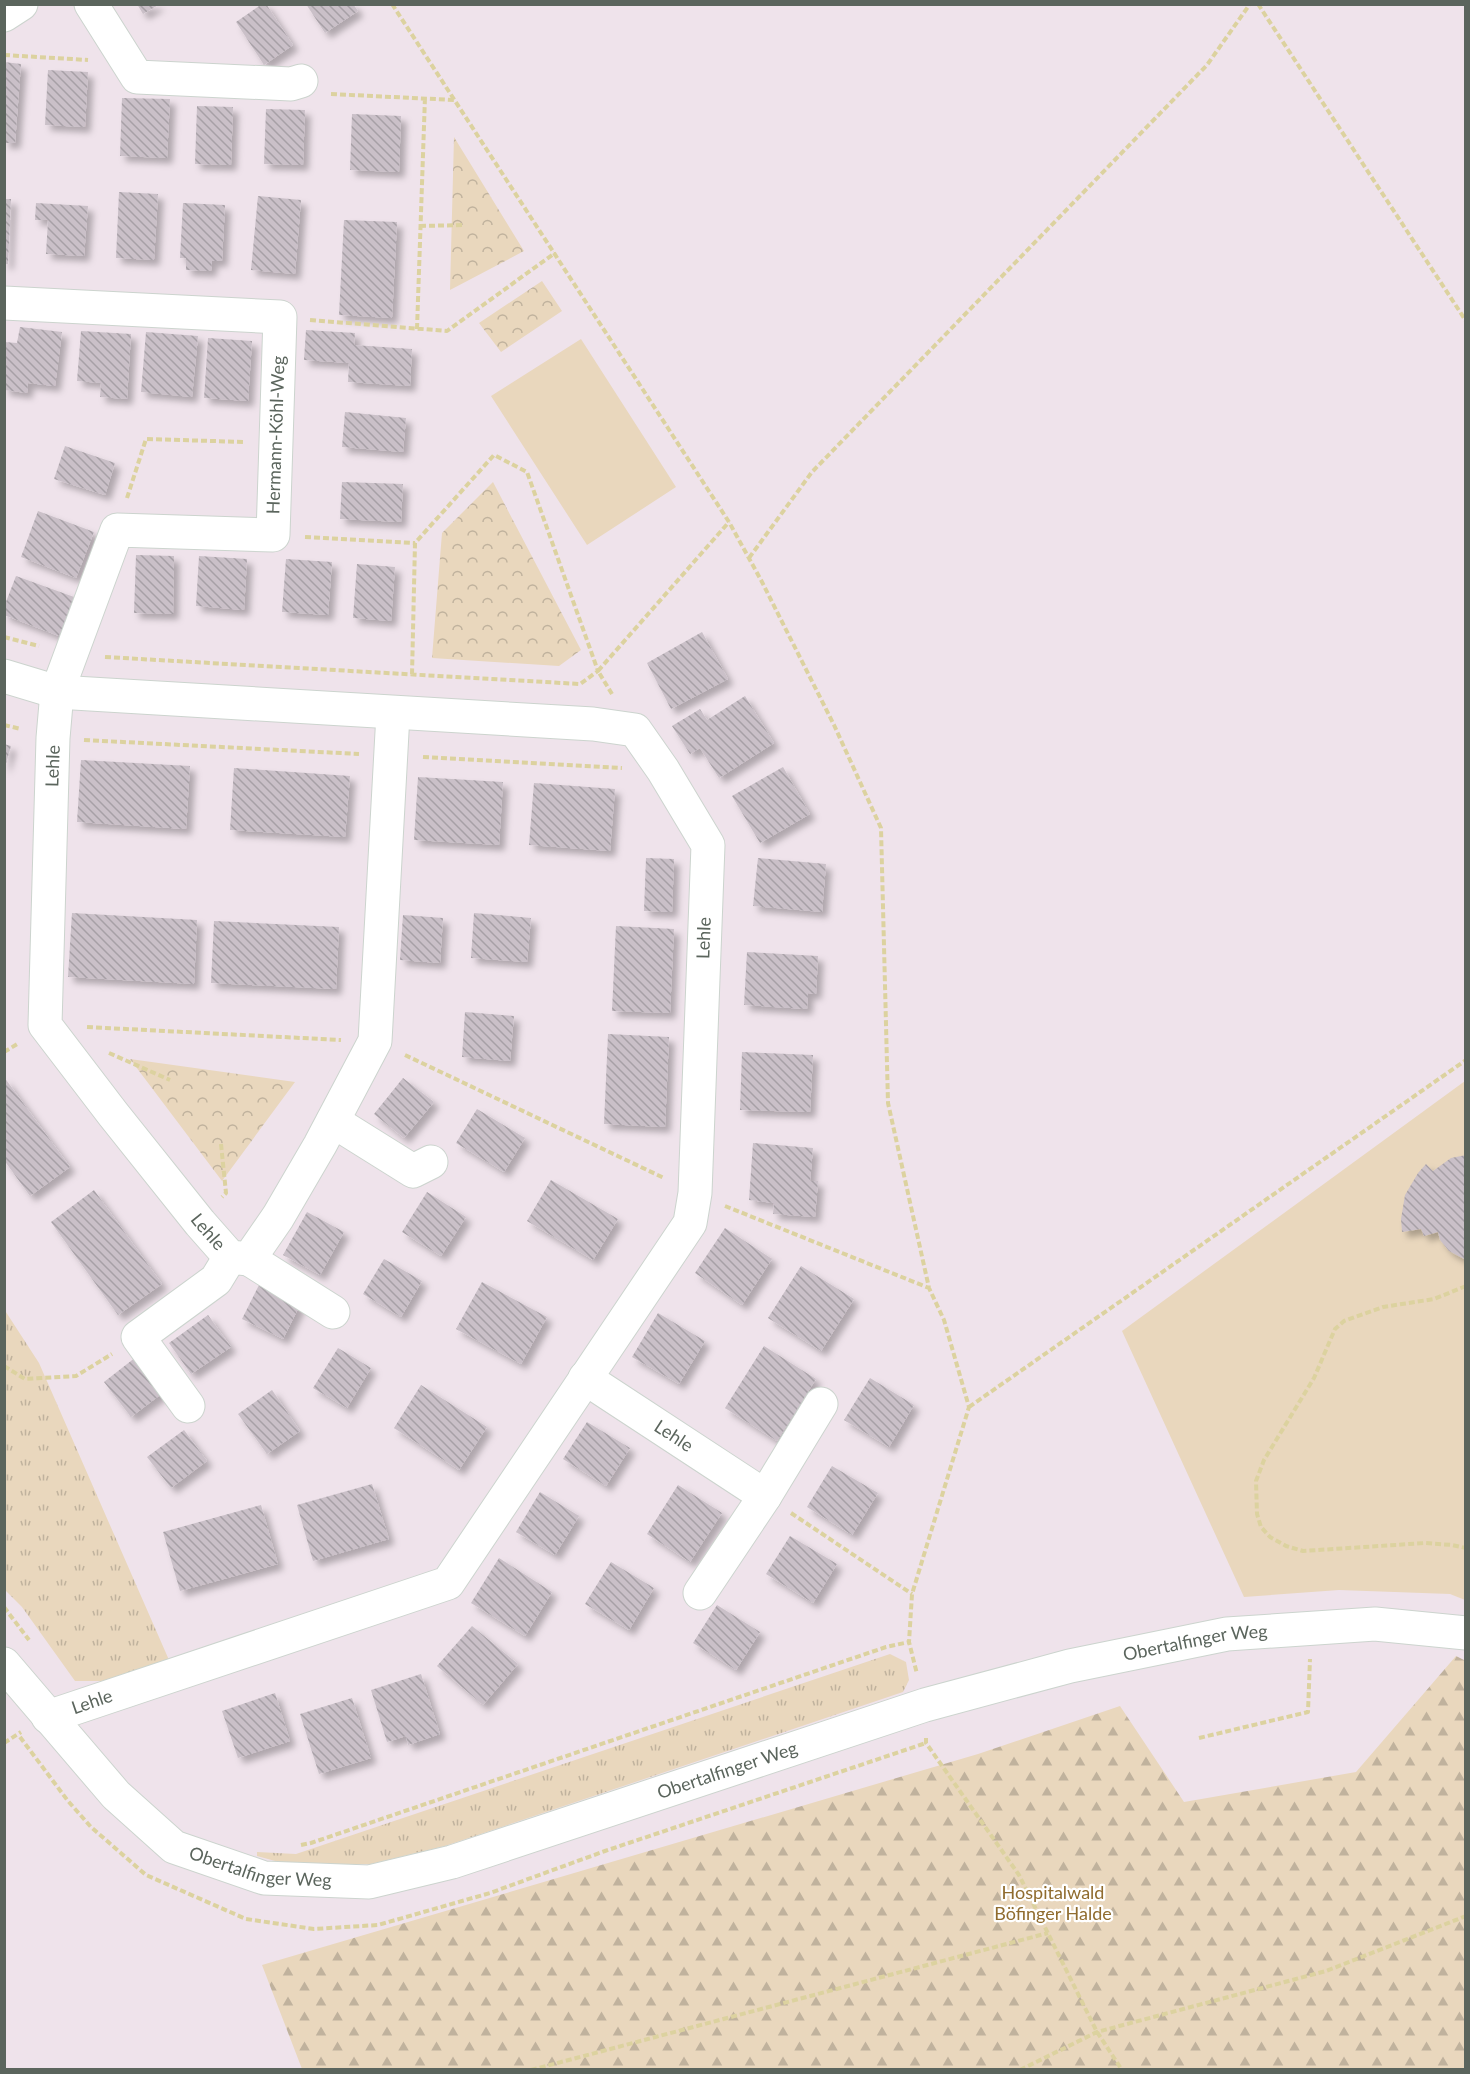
<svg xmlns="http://www.w3.org/2000/svg" width="1470" height="2074" font-family="Lato,sans-serif">
  <style>
    .grass { fill: url(#grass-tufts) }
    .forest { fill: url(#forest-firs) }
    .park { fill: url(#park-crowns) }
    .garden { fill: #e9d7bd }
    .building { fill: url(#building-back-hatch); filter: url(#shadow) }
    .lines { fill: none; stroke-linecap: round; stroke-linejoin: round }
    .minor-casing { stroke: #ccd4ce; stroke-width: 35 }
    .path { stroke: #dcd29f; stroke-width: 4; stroke-dasharray: 6 3; stroke-linecap: butt }
    .minor { stroke: #fff; stroke-width: 33 }
    .labels { text-anchor: middle; stroke-width: 4.5; stroke-linejoin: round; paint-order: stroke }
    .street-label { font-size: 18px; fill: #5b655d; stroke: #fff }
    .park-label { font-size: 18px; fill: #906c2f; stroke: #fff }
  </style>
  <defs>
    <pattern id="grass-tufts" width="24" height="20" patternUnits="userSpaceOnUse" patternTransform="scale(1.5)"><rect width="24" height="20" fill="#e9d7bd"/><path d="M3 7l-1-3M5 7V3M7 7l1-3M15 17l-1-3M17 17v-4M19 17l1-3" fill="none" stroke="#c0b29d"/></pattern>
    <pattern id="forest-firs" width="22" height="20" patternUnits="userSpaceOnUse" patternTransform="scale(1.5)"><rect width="22" height="20" fill="#e9d7bd"/><path d="M5 1l3.5 6h-7zM16 11l3.5 6h-7z" fill="#c0b29d"/></pattern>
    <pattern id="park-crowns" width="20" height="18" patternUnits="userSpaceOnUse" patternTransform="scale(1.5)"><rect width="20" height="18" fill="#e9d7bd"/><path d="M2 6a3 3 0 1 1 6 0M12 15a3 3 0 1 1 6 0" fill="none" stroke="#c0b29d"/></pattern>
    <pattern id="building-back-hatch" width="6" height="6" patternUnits="userSpaceOnUse" patternTransform="scale(1.5)"><rect width="6" height="6" fill="#cac0c8"/><path d="M-1 5l2 2M0 0l6 6M5-1l2 2" fill="none" stroke="#a7a0a6"/></pattern>
    <filter id="shadow"><feDropShadow dx="5.5" dy="5.5" stdDeviation="3" flood-color="#0004"/></filter>
  </defs>
  <rect width="100%" height="100%" fill="#efe3eb"/>
  <!-- grass -->
  <path class="grass" d="M 4,1309 L 39,1363 L 169,1660 L 109,1681 L 75,1681 L 22,1607 L 5,1590 Z
    M 890,1654 L 906,1662 L 909,1680 L 903,1692 L 445,1846 L 371,1864 L 286,1864 L 257,1856 L 257,1852 L 296,1854 Z"/>
  <!-- forest -->
  <path class="forest" d="M 1456,1656 L 1466,1661 L 1465,2069 L 302,2069 L 262,1965 L 978,1754 L 1120,1706 L 1184,1802 L 1356,1772 Z"/>
  <!-- park -->
  <path class="park" d="M 454,137 L 524,251 L 450,290 Z
    M 542,281 L 562,311 L 501,352 L 479,323 Z
    M 493,482 L 581,650 L 559,666 L 432,658 L 442,533 Z
    M 130,1059 L 295,1082 L 222,1181 Z"/>
  <!-- garden -->
  <path class="garden" d="M 581,339 L 676,487 L 587,545 L 491,396 Z
    M 1465,1081 L 1465,1600 L 1450,1594 L 1339,1590 L 1244,1597 L 1122,1331 Z"/>
  <!-- building -->
  <path class="building" d="M 137,4 L 160,4 L 143,14 Z
    M 262,4 L 266,4 L 293,45 L 264,65 L 236,22 Z
    M 306,4 L 353,4 L 358,11 L 325,33 Z
    M 4,62 L 21,64 L 15,143 L 4,143 Z
    M 48,70 L 88,72 L 85,127 L 45,125 Z
    M 122,98 L 170,99 L 167,158 L 120,156 Z
    M 197,106 L 233,107 L 231,165 L 195,164 Z
    M 266,109 L 305,110 L 303,165 L 264,164 Z
    M 352,114 L 401,116 L 399,172 L 350,170 Z
    M 119,192 L 158,194 L 154,260 L 116,258 Z
    M 258,196 L 301,200 L 295,274 L 251,270 Z
    M 4,199 L 11,199 L 8,264 L 4,264 Z
    M 36,203 L 88,206 L 84,256 L 46,254 L 48,220 L 35,220 Z
    M 183,203 L 225,205 L 222,261 L 212,261 L 211,271 L 186,270 L 186,258 L 180,258 Z
    M 344,220 L 397,222 L 392,318 L 339,315 Z
    M 20,327 L 62,332 L 55,386 L 28,383 L 27,393 L 4,390 L 4,342 L 17,343 Z
    M 306,330 L 355,333 L 354,345 L 412,349 L 410,386 L 348,382 L 349,363 L 304,360 Z
    M 81,331 L 131,334 L 127,399 L 100,397 L 101,383 L 77,381 Z
    M 146,332 L 198,336 L 192,397 L 141,392 Z
    M 208,338 L 252,341 L 248,401 L 204,398 Z
    M 345,412 L 406,418 L 403,452 L 342,447 Z
    M 65,446 L 115,463 L 105,495 L 54,479 Z
    M 342,482 L 403,484 L 401,522 L 340,519 Z
    M 38,511 L 94,532 L 76,578 L 21,557 Z
    M 136,555 L 174,556 L 173,614 L 134,613 Z
    M 199,556 L 247,559 L 244,610 L 196,606 Z
    M 286,559 L 332,562 L 328,615 L 282,612 Z
    M 357,564 L 395,567 L 391,621 L 353,618 Z
    M 16,576 L 74,597 L 59,636 L 4,615 L 4,607 Z
    M 702,632 L 728,679 L 671,709 L 647,663 Z
    M 745,696 L 774,743 L 719,778 L 700,748 L 690,754 L 672,726 L 700,709 L 707,720 Z
    M 4,744 L 11,746 L 5,767 L 4,767 Z
    M 81,760 L 190,766 L 186,829 L 77,822 Z
    M 783,767 L 810,814 L 760,843 L 732,796 Z
    M 234,768 L 350,776 L 345,837 L 230,830 Z
    M 418,777 L 503,782 L 499,845 L 414,840 Z
    M 534,783 L 615,789 L 610,851 L 529,845 Z
    M 646,858 L 674,859 L 672,912 L 644,911 Z
    M 758,858 L 826,864 L 822,912 L 753,906 Z
    M 72,913 L 197,920 L 194,984 L 68,977 Z
    M 474,913 L 531,918 L 527,962 L 471,958 Z
    M 403,915 L 443,918 L 440,963 L 400,960 Z
    M 214,921 L 339,927 L 336,989 L 211,983 Z
    M 616,926 L 674,929 L 670,1013 L 612,1011 Z
    M 747,952 L 818,956 L 816,994 L 808,993 L 807,1009 L 744,1005 Z
    M 465,1012 L 514,1016 L 510,1061 L 462,1057 Z
    M 608,1034 L 669,1037 L 665,1127 L 604,1124 Z
    M 742,1052 L 813,1055 L 810,1112 L 740,1110 Z
    M 4,1077 L 70,1167 L 30,1196 L 4,1160 Z
    M 403,1078 L 434,1102 L 404,1138 L 374,1114 Z
    M 477,1109 L 525,1138 L 504,1172 L 456,1143 Z
    M 753,1143 L 813,1148 L 810,1181 L 818,1181 L 815,1217 L 773,1214 L 774,1203 L 749,1200 Z
    M 1466,1155 L 1466,1260 L 1449,1251 L 1440,1240 L 1438,1232 L 1424,1236 L 1421,1229 L 1402,1232 L 1401,1219 L 1405,1195 L 1418,1173 L 1426,1164 L 1433,1171 L 1451,1158 Z
    M 551,1180 L 618,1219 L 593,1260 L 527,1221 Z
    M 94,1190 L 162,1284 L 118,1315 L 51,1222 Z
    M 427,1192 L 466,1217 L 441,1256 L 402,1232 Z
    M 307,1212 L 344,1232 L 320,1275 L 283,1255 Z
    M 725,1228 L 772,1259 L 742,1305 L 695,1273 Z
    M 384,1259 L 422,1281 L 401,1317 L 363,1294 Z
    M 801,1266 L 854,1299 L 821,1351 L 768,1318 Z
    M 482,1282 L 547,1317 L 521,1364 L 456,1329 Z
    M 259,1285 L 300,1305 L 283,1339 L 242,1319 Z
    M 658,1313 L 705,1341 L 679,1384 L 632,1357 Z
    M 208,1315 L 231,1347 L 191,1374 L 169,1343 Z
    M 764,1346 L 816,1379 L 777,1441 L 725,1408 Z
    M 338,1348 L 371,1368 L 347,1408 L 313,1388 Z
    M 136,1357 L 164,1392 L 131,1417 L 104,1382 Z
    M 870,1378 L 914,1405 L 889,1447 L 844,1420 Z
    M 421,1385 L 487,1427 L 459,1470 L 394,1428 Z
    M 272,1390 L 300,1431 L 267,1454 L 238,1414 Z
    M 587,1422 L 630,1448 L 606,1486 L 563,1459 Z
    M 184,1430 L 207,1461 L 171,1488 L 147,1457 Z
    M 832,1466 L 878,1493 L 852,1535 L 807,1507 Z
    M 372,1484 L 389,1539 L 313,1561 L 297,1505 Z
    M 678,1485 L 722,1513 L 690,1562 L 647,1534 Z
    M 540,1492 L 579,1516 L 555,1555 L 516,1532 Z
    M 261,1505 L 278,1564 L 180,1591 L 163,1532 Z
    M 790,1536 L 837,1564 L 813,1603 L 766,1574 Z
    M 499,1558 L 552,1592 L 525,1636 L 471,1603 Z
    M 611,1562 L 654,1588 L 629,1630 L 585,1604 Z
    M 717,1605 L 760,1632 L 736,1670 L 693,1643 Z
    M 472,1626 L 518,1664 L 483,1705 L 437,1666 Z
    M 421,1674 L 440,1734 L 408,1745 L 406,1736 L 387,1742 L 371,1690 Z
    M 275,1693 L 290,1741 L 238,1758 L 222,1711 Z
    M 352,1698 L 371,1758 L 319,1774 L 300,1714 Z"/>
  <g class="lines">
    <!-- minor casing -->
    <g class="minor-casing">
      <g id="minor">
        <path d="M 91,4 L 137,77 L 291,84 L 301,81"/>
        <path d="M 4,15 L 21,4"/>
        <path id="s1" d="M 4,303 L 280,317 L 273,535 L 117,530 L 57,692 L 53,738 L 45,1025 L 113,1114 L 200,1223 L 230,1257 L 249,1259 L 278,1217 L 320,1145 L 375,1041 L 393,714"/>
        <path d="M 4,676 L 57,692 L 593,724 L 635,730 L 663,770 L 708,845 L 695,1193 L 690,1223 L 448,1583 L 48,1717"/>
        <path d="M 333,1121 L 413,1171 L 431,1162"/>
        <path d="M 249,1259 L 333,1312"/>
        <path id="s2" d="M 585,1378 L 765,1496"/>
        <path d="M 188,1406 L 138,1337 L 216,1280 L 230,1257"/>
        <path d="M 700,1593 L 765,1496 L 821,1404"/>
        <path id="s3" d="M 4,1664 L 116,1795 L 174,1847 L 264,1878 L 369,1882 L 452,1862 L 925,1705 L 1070,1666 L 1227,1634 L 1375,1624 L 1466,1633"/>
      </g>
    </g>
    <!-- path -->
    <path class="path" d="M 392,4 L 729,522 L 761,580 L 834,725 L 881,828 L 888,1103 L 929,1288 L 944,1320 L 969,1407 L 912,1594 L 909,1642 L 917,1674
      M 1258,4 L 1466,321
      M 4,55 L 88,60
      M 331,94 L 454,100
      M 420,226 L 464,225
      M 310,320 L 447,331 L 555,253
      M 417,329 L 425,97
      M 127,498 L 146,439 L 245,442
      M 305,537 L 415,543
      M 749,558 L 812,472 L 1207,65 L 1250,4
      M 4,637 L 39,646
      M 105,657 L 580,684 L 598,671 L 527,472 L 494,455 L 415,543 L 412,675
      M 612,694 L 598,671 L 729,522
      M 4,725 L 21,729
      M 84,740 L 359,754
      M 423,757 L 622,768
      M 87,1027 L 341,1040
      M 4,1052 L 19,1043
      M 109,1053 L 170,1080
      M 405,1055 L 664,1178
      M 221,1144 L 226,1193 L 222,1197
      M 725,1206 L 929,1288
      M 1466,1286 L 1434,1299 L 1383,1307 L 1344,1321 L 1335,1329 L 1314,1378 L 1264,1460 L 1256,1481 L 1257,1514 L 1261,1527 L 1270,1537 L 1286,1546 L 1303,1551 L 1425,1543 L 1452,1545 L 1466,1548
      M 4,1366 L 25,1379 L 76,1376 L 112,1354
      M 969,1407 L 1466,1060
      M 791,1513 L 912,1594
      M 4,1607 L 29,1640
      M 20,1737 L 68,1801 L 91,1827 L 146,1875 L 246,1919 L 314,1929 L 378,1925 L 490,1893 L 605,1851 L 926,1743
      M 926,1738 L 926,1743 L 1019,1875 L 1097,2032 L 1122,2070
      M 1199,1738 L 1308,1712 L 1310,1659
      M 4,1743 L 21,1732
      M 301,1845 L 311,1843 L 886,1647 L 909,1642
      M 531,2070 L 1048,1933
      M 1020,2070 L 1097,2032 L 1326,1971 L 1466,1916"/>
    <!-- minor -->
    <use href="#minor" class="minor"/>
  </g>
  <g class="labels">
    <!-- street labels -->
    <g class="street-label">
      <text transform="translate(276 435) rotate(-88)" y="6">Hermann-Köhl-Weg</text>
      <text transform="translate(53 766) rotate(-88)" y="6">Lehle</text>
      <text transform="translate(704 938) rotate(-88)" y="6">Lehle</text>
      <text dy="6" stroke="none"><textPath href="#s1" startOffset="1420">Lehle</textPath></text>
      <text dy="6" stroke="none"><textPath href="#s2" startOffset="106">Lehle</textPath></text>
      <text dy="6" stroke="none"><textPath href="#s3" startOffset="1312">Obertalfinger Weg</textPath></text>
      <text transform="translate(92 1702) rotate(-19)" y="6">Lehle</text>
      <text dy="6" stroke="none"><textPath href="#s3" startOffset="826">Obertalfinger Weg</textPath></text>
      <text dy="6" stroke="none"><textPath href="#s3" startOffset="340">Obertalfinger Weg</textPath></text>
    </g>
    <!-- park labels -->
    <g class="park-label">
      <text x="1053" y="1899">Hospitalwald<tspan x="1053" dy="21">Böfinger Halde</tspan></text>
    </g>
  </g>
  <!-- border -->
  <rect width="1470" height="2074" fill="none" stroke="#5b655d" stroke-width="12"/>
</svg>
